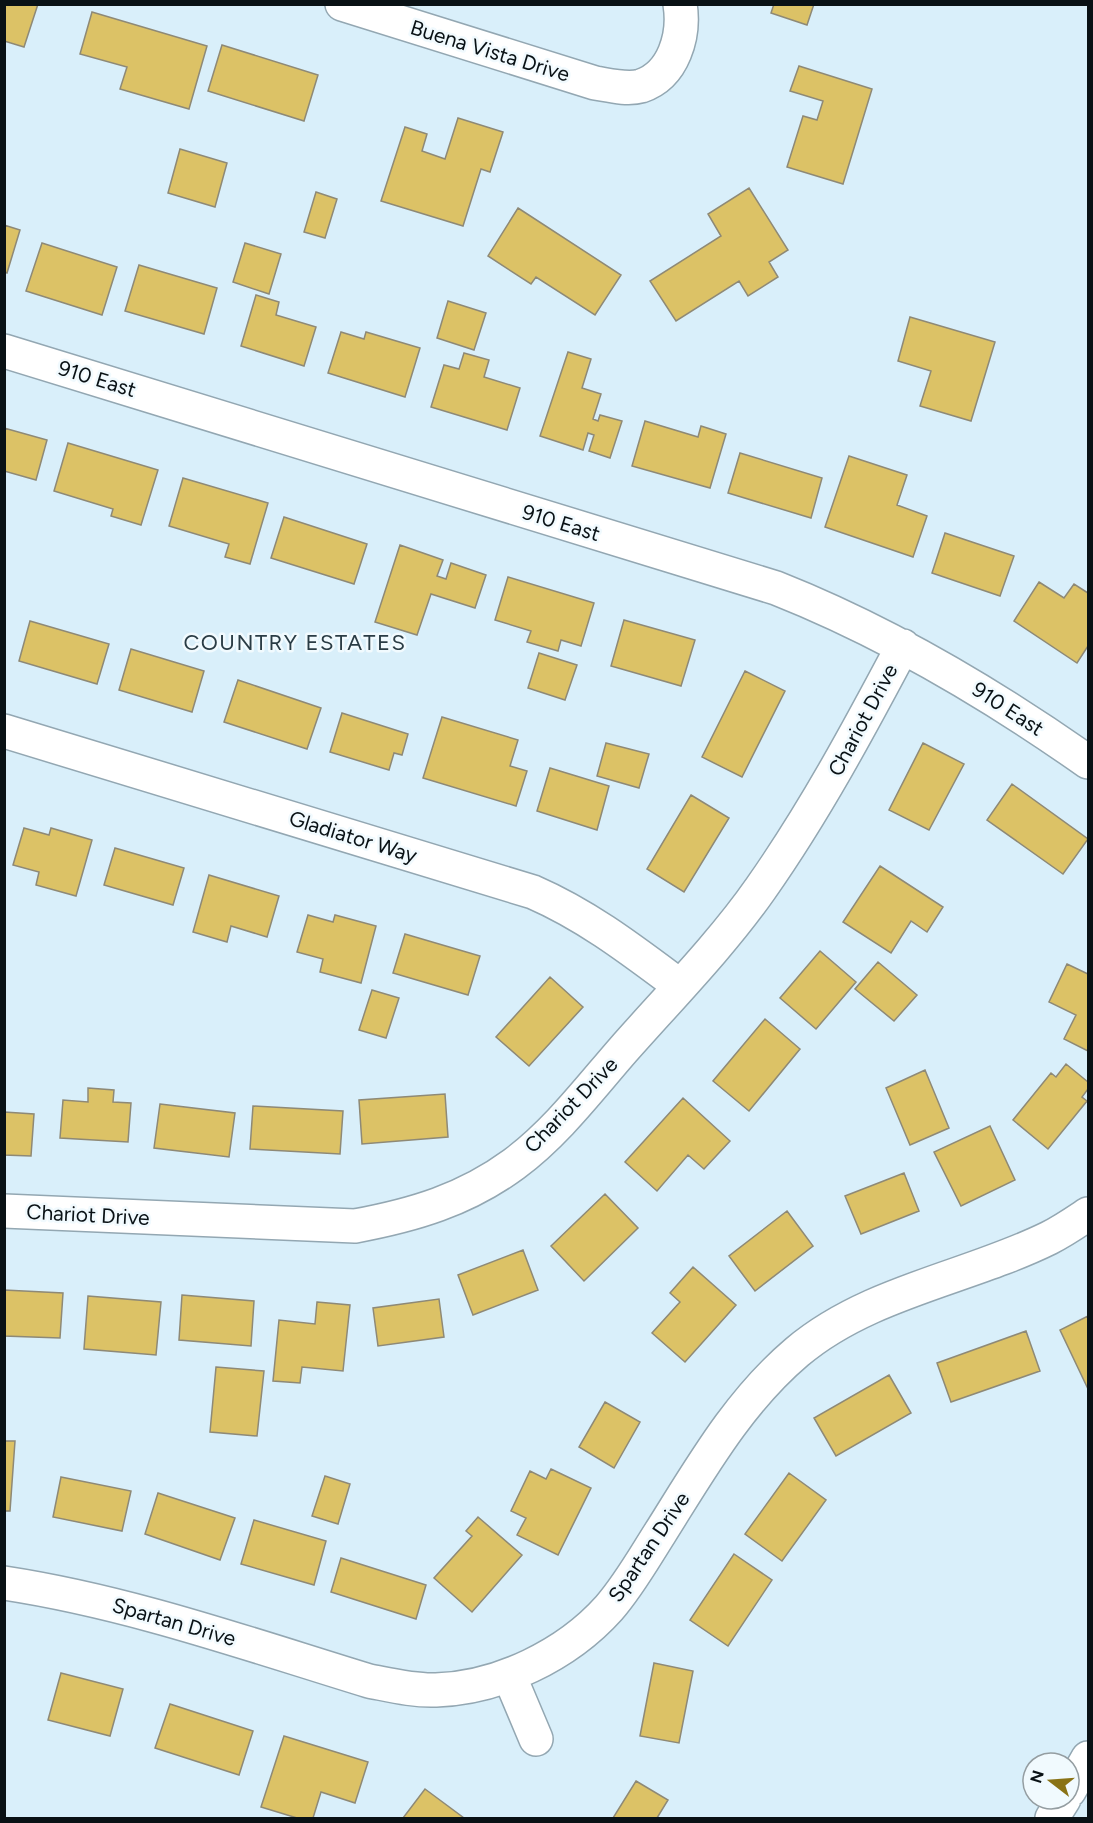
<svg xmlns="http://www.w3.org/2000/svg" width="1093" height="1823" font-family="Figtree,sans-serif">
  <style>
    .building { fill: #dcc266; stroke: #8e8976; stroke-width: 1.5 }
    .lines { fill: none; stroke-linecap: round; stroke-linejoin: round }
    .minor-casing { stroke: #93a7b2; stroke-width: 36 }
    .minor { stroke: #fff; stroke-width: 33 }
    .labels { text-anchor: middle; stroke-width: 5; stroke-linejoin: round; paint-order: stroke }
    .street-label { font-size: 21px; fill: #091115; stroke: #f1fafe }
    .neighbourhood-label { font-size: 22px; letter-spacing: 1.5px; fill: #2a3c45; stroke: #f1fafe }
  </style>
  <rect width="100%" height="100%" fill="#d9effa"/>
  <!-- building -->
  <path class="building" d="M 4,4 L 38,4 L 24,47 L 4,41 Z
    M 774,4 L 814,4 L 807,25 L 771,13 Z
    M 92,12 L 207,46 L 189,109 L 120,89 L 127,67 L 80,54 Z
    M 222,45 L 318,75 L 304,121 L 208,91 Z
    M 799,66 L 872,89 L 843,184 L 787,167 L 803,116 L 817,120 L 823,101 L 790,91 Z
    M 458,118 L 503,132 L 490,172 L 481,169 L 463,226 L 381,201 L 405,127 L 427,134 L 422,151 L 445,159 Z
    M 180,149 L 227,163 L 215,207 L 168,193 Z
    M 749,188 L 788,250 L 769,262 L 778,277 L 748,296 L 739,281 L 676,321 L 650,281 L 721,236 L 708,214 Z
    M 316,192 L 337,199 L 325,238 L 304,232 Z
    M 518,208 L 621,275 L 595,315 L 536,277 L 531,284 L 488,256 Z
    M 4,225 L 20,230 L 7,273 L 4,272 Z
    M 42,243 L 117,267 L 102,315 L 26,291 Z
    M 245,243 L 281,254 L 269,294 L 233,282 Z
    M 139,265 L 217,288 L 204,334 L 125,311 Z
    M 256,295 L 279,302 L 276,315 L 316,327 L 304,366 L 241,346 Z
    M 448,301 L 486,313 L 474,350 L 437,338 Z
    M 910,317 L 995,342 L 971,421 L 920,406 L 931,371 L 898,361 Z
    M 341,332 L 364,339 L 366,332 L 420,348 L 405,397 L 328,373 Z
    M 568,352 L 591,359 L 582,388 L 601,394 L 593,419 L 598,421 L 600,415 L 622,421 L 610,458 L 589,451 L 594,435 L 588,433 L 583,450 L 540,436 Z
    M 464,353 L 489,360 L 484,377 L 520,388 L 507,430 L 431,407 L 444,365 L 459,369 Z
    M 645,421 L 698,437 L 701,426 L 726,434 L 710,488 L 632,466 Z
    M 4,428 L 47,440 L 36,480 L 4,471 Z
    M 68,443 L 158,470 L 141,525 L 111,516 L 113,509 L 54,491 Z
    M 740,453 L 822,478 L 811,518 L 728,493 Z
    M 849,456 L 907,475 L 897,505 L 927,516 L 913,557 L 825,527 Z
    M 183,478 L 268,503 L 250,564 L 225,557 L 229,544 L 169,526 Z
    M 284,517 L 367,544 L 354,584 L 271,558 Z
    M 945,533 L 1014,556 L 1000,596 L 932,573 Z
    M 400,545 L 443,560 L 437,576 L 446,579 L 451,563 L 486,575 L 475,608 L 431,594 L 417,635 L 375,622 Z
    M 508,577 L 594,603 L 581,646 L 561,640 L 558,651 L 527,642 L 531,631 L 495,620 Z
    M 1039,582 L 1064,598 L 1074,584 L 1088,593 L 1088,646 L 1077,663 L 1014,621 Z
    M 624,620 L 695,640 L 681,686 L 611,666 Z
    M 30,621 L 109,644 L 97,684 L 19,661 Z
    M 131,649 L 204,671 L 192,712 L 119,690 Z
    M 539,653 L 577,665 L 565,700 L 528,688 Z
    M 745,671 L 785,691 L 742,777 L 702,757 Z
    M 238,680 L 321,708 L 307,749 L 224,722 Z
    M 342,713 L 408,734 L 402,755 L 394,753 L 389,770 L 330,752 Z
    M 442,717 L 518,740 L 510,766 L 527,771 L 516,806 L 423,778 Z
    M 606,743 L 649,754 L 639,788 L 597,776 Z
    M 923,743 L 964,764 L 929,830 L 889,810 Z
    M 550,768 L 609,786 L 597,830 L 537,811 Z
    M 1012,784 L 1088,839 L 1063,874 L 987,820 Z
    M 691,795 L 729,818 L 684,892 L 647,869 Z
    M 24,828 L 49,835 L 51,828 L 92,840 L 76,896 L 36,885 L 39,872 L 13,865 Z
    M 115,848 L 184,868 L 173,905 L 104,885 Z
    M 880,866 L 943,907 L 927,932 L 911,921 L 891,953 L 843,922 Z
    M 209,875 L 279,896 L 267,937 L 231,926 L 227,942 L 193,932 Z
    M 308,915 L 333,922 L 335,915 L 376,926 L 361,983 L 320,972 L 323,959 L 297,952 Z
    M 405,934 L 480,956 L 468,995 L 393,973 Z
    M 820,951 L 856,982 L 816,1029 L 780,998 Z
    M 878,962 L 917,995 L 894,1021 L 855,989 Z
    M 1067,964 L 1088,974 L 1088,1051 L 1064,1039 L 1076,1015 L 1049,1002 Z
    M 550,977 L 583,1007 L 529,1066 L 496,1037 Z
    M 372,990 L 399,998 L 386,1038 L 359,1030 Z
    M 765,1019 L 800,1049 L 749,1111 L 713,1081 Z
    M 1066,1064 L 1088,1082 L 1088,1089 L 1082,1097 L 1087,1101 L 1048,1149 L 1013,1120 L 1051,1073 L 1056,1077 Z
    M 925,1070 L 949,1128 L 910,1145 L 886,1088 Z
    M 88,1088 L 114,1090 L 113,1102 L 131,1103 L 128,1142 L 60,1138 L 63,1100 L 88,1102 Z
    M 445,1094 L 448,1137 L 362,1144 L 359,1100 Z
    M 683,1098 L 730,1141 L 704,1169 L 688,1155 L 657,1191 L 625,1162 Z
    M 160,1104 L 235,1113 L 229,1157 L 154,1148 Z
    M 253,1106 L 343,1111 L 340,1154 L 250,1149 Z
    M 4,1112 L 34,1114 L 31,1156 L 4,1155 Z
    M 990,1126 L 1015,1180 L 961,1206 L 934,1152 Z
    M 904,1173 L 919,1211 L 861,1234 L 845,1196 Z
    M 605,1194 L 638,1228 L 584,1281 L 551,1246 Z
    M 787,1211 L 813,1246 L 755,1291 L 729,1256 Z
    M 523,1250 L 538,1290 L 473,1315 L 458,1275 Z
    M 693,1267 L 736,1305 L 685,1362 L 652,1333 L 680,1302 L 670,1293 Z
    M 4,1290 L 63,1293 L 60,1338 L 4,1336 Z
    M 182,1295 L 254,1301 L 251,1346 L 179,1340 Z
    M 88,1296 L 161,1302 L 156,1355 L 84,1349 Z
    M 439,1299 L 444,1337 L 378,1346 L 373,1308 Z
    M 317,1302 L 350,1305 L 343,1371 L 302,1367 L 300,1383 L 273,1381 L 279,1320 L 315,1324 Z
    M 1088,1316 L 1088,1389 L 1060,1330 Z
    M 1026,1331 L 1040,1371 L 951,1402 L 937,1363 Z
    M 216,1367 L 264,1371 L 257,1436 L 210,1432 Z
    M 889,1375 L 911,1413 L 836,1456 L 814,1418 Z
    M 605,1402 L 640,1422 L 614,1468 L 579,1447 Z
    M 4,1441 L 15,1441 L 10,1511 L 4,1511 Z
    M 551,1469 L 591,1488 L 558,1555 L 517,1535 L 526,1518 L 511,1511 L 530,1471 L 546,1479 Z
    M 789,1473 L 826,1500 L 782,1561 L 745,1534 Z
    M 325,1476 L 350,1484 L 338,1524 L 312,1516 Z
    M 61,1477 L 131,1491 L 122,1531 L 53,1517 Z
    M 158,1493 L 235,1518 L 220,1560 L 145,1534 Z
    M 478,1517 L 522,1555 L 472,1612 L 434,1578 L 472,1536 L 466,1531 Z
    M 254,1520 L 326,1541 L 314,1585 L 241,1564 Z
    M 734,1554 L 772,1580 L 728,1646 L 690,1620 Z
    M 341,1558 L 426,1585 L 416,1619 L 331,1592 Z
    M 654,1663 L 693,1671 L 679,1743 L 640,1736 Z
    M 61,1673 L 123,1689 L 110,1736 L 48,1720 Z
    M 170,1704 L 253,1731 L 239,1775 L 155,1748 Z
    M 284,1736 L 368,1762 L 355,1803 L 321,1792 L 313,1818 L 297,1818 L 261,1807 Z
    M 636,1781 L 668,1800 L 657,1818 L 613,1818 Z
    M 425,1789 L 464,1818 L 403,1818 Z"/>
  <g class="lines">
    <!-- minor casing -->
    <g class="minor-casing">
      <path id="minor" d="M 342,4 L 595,83 C 608,85 627,90 641,86 C 674,75 685,35 680,4
        M 4,351 L 776,588 C 887,632 990,693 1088,762
        M 4,731 L 533,892 C 588,916 633,951 680,986
        M 4,1211 L 355,1226 C 414,1215 465,1200 514,1164 C 556,1133 589,1089 623,1050 C 668,999 722,944 761,888 C 815,811 859,729 903,646
        M 4,1583 C 129,1602 248,1644 369,1681 C 390,1685 414,1691 436,1690 C 499,1688 567,1655 609,1608 C 629,1585 644,1558 660,1533 C 701,1468 738,1402 797,1352 C 868,1292 968,1278 1049,1238 C 1063,1231 1076,1222 1088,1214
        M 509,1675 L 536,1739
        M 1069,1791 L 1088,1758
        M 1052,1818 L 1064,1799"/>
    </g>
    <!-- minor -->
    <use href="#minor" class="minor"/>
  </g>
  <g class="labels">
    <!-- street labels -->
    <g class="street-label">
      <text transform="translate(490 51) rotate(17)" y="7">Buena Vista Drive</text>
      <text transform="translate(97 379) rotate(17)" y="7">910 East</text>
      <text transform="translate(561 523) rotate(17)" y="7">910 East</text>
      <text transform="translate(1008 709) rotate(33)" y="7">910 East</text>
      <text transform="translate(863 720) rotate(-62)" y="7">Chariot Drive</text>
      <text transform="translate(353 837) rotate(17)" y="7">Gladiator Way</text>
      <text transform="translate(571 1105) rotate(-46)" y="7">Chariot Drive</text>
      <text transform="translate(88 1215) rotate(3)" y="7">Chariot Drive</text>
      <text transform="translate(649 1547) rotate(-56)" y="7">Spartan Drive</text>
      <text transform="translate(174 1622) rotate(16)" y="7">Spartan Drive</text>
    </g>
    <!-- neighbourhood labels -->
    <g class="neighbourhood-label">
      <text x="295" y="650">COUNTRY ESTATES</text>
    </g>
  </g>
  <!-- border -->
  <rect width="1093" height="1823" fill="none" stroke="#091115" stroke-width="12"/>
  <!-- north arrow -->
  <g transform="translate(1051 1781) rotate(287)"><circle r="28" fill="#f1fafe" stroke="#949da1" stroke-width="1.5"/>
  <path d="M0-4.5L10 22L0 15L-10 22Z" fill="#8a7316"/>
  <text y="-9" font-size="16" font-weight="bold" text-anchor="middle" fill="#091115">N</text>
  </g>
</svg>
